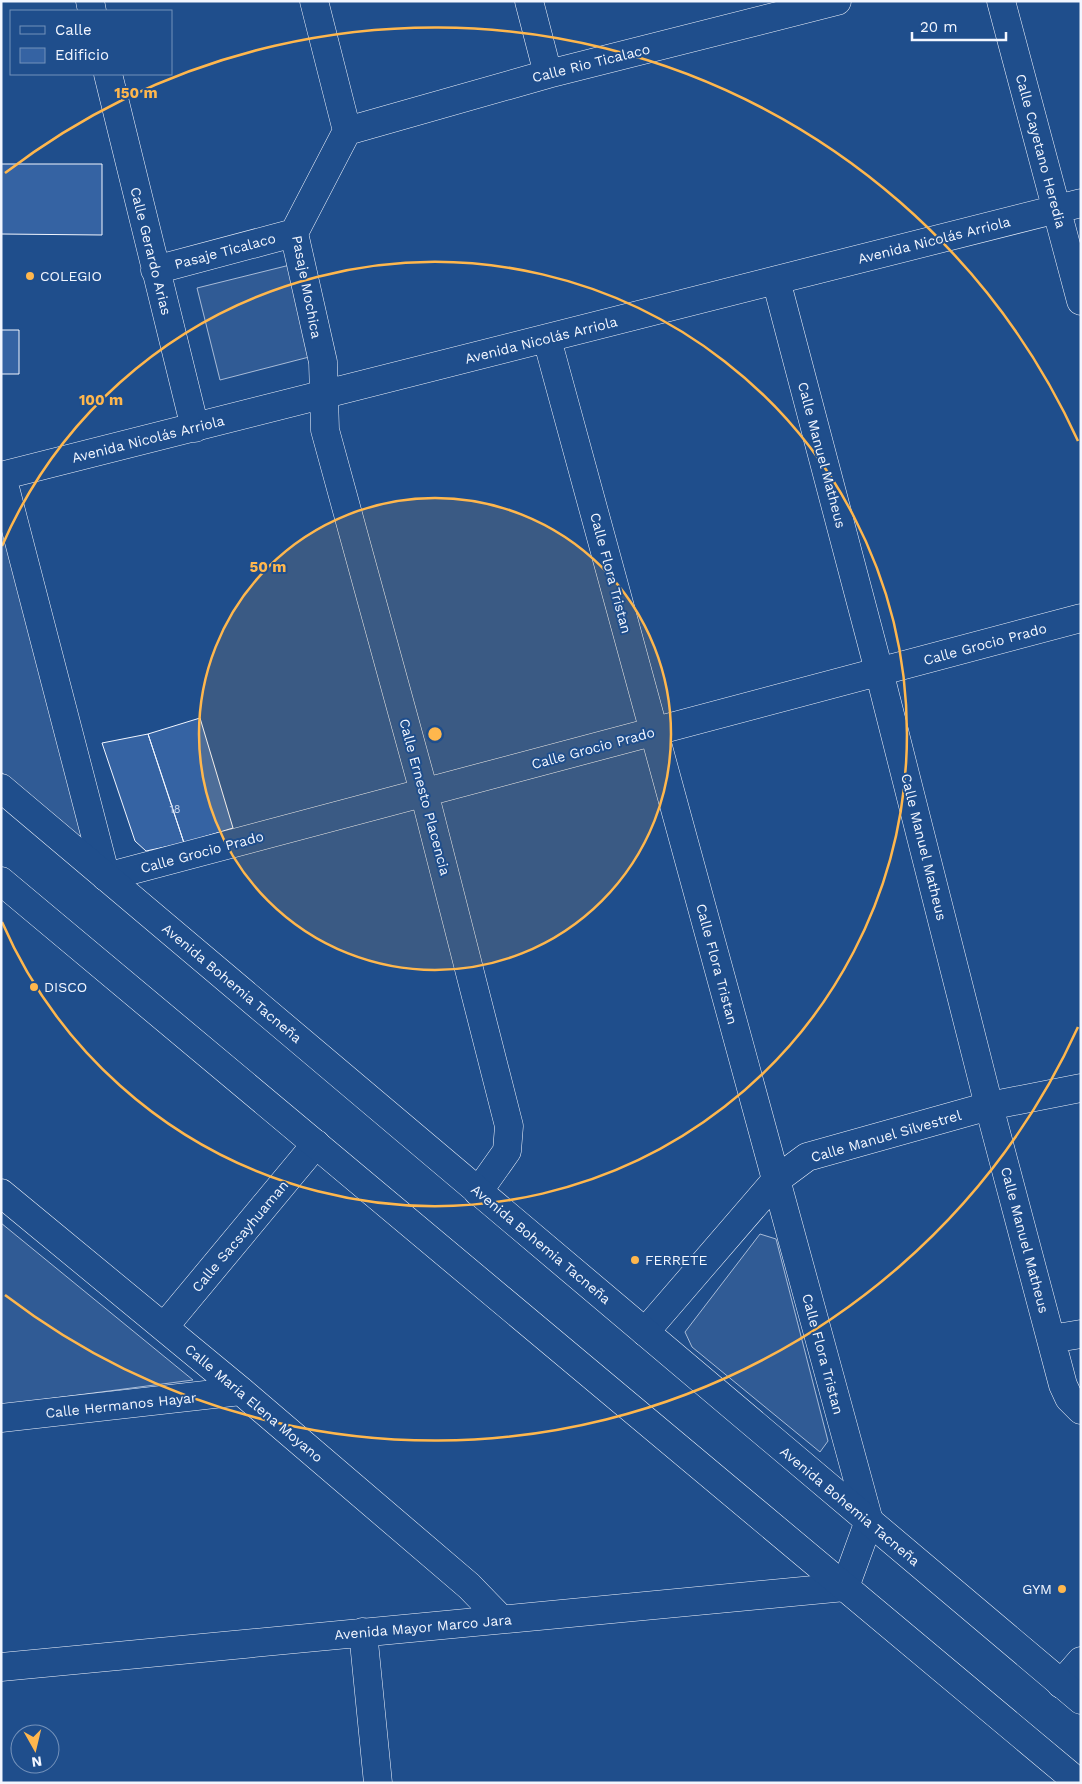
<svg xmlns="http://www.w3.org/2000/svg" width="1082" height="1784" font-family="'Work Sans',sans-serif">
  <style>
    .built { fill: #305b95; stroke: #a8bbd7 }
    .building { fill: #3563a3; stroke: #f2f6ff }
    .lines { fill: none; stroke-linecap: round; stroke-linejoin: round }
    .minor-casing { stroke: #f2f6ff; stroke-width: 29 }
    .major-casing { stroke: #f2f6ff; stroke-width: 29 }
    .minor { stroke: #1f4e8c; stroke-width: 28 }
    .major { stroke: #1f4e8c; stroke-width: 28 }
    .ring { fill: none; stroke: #ffb74d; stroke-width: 2.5 }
    .poi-dot { fill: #ffb74d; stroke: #1f4e8c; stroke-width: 2 }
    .labels { text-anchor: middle; stroke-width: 4; stroke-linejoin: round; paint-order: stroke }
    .number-label { font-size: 11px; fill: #c3d1e8 }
    .street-label { font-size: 14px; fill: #f2f6ff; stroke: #1f4e8c }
    .poi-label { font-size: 14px; fill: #f2f6ff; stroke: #1f4e8c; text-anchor: start }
    .centre { fill: #ffb74d; stroke: #1f4e8c; stroke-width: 2.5 }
    .ring-label { font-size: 15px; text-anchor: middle; font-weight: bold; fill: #ffb74d; stroke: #1f4e8c; stroke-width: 4; stroke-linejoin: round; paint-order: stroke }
  </style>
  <rect width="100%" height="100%" fill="#1f4e8c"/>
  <!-- built -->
  <path class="built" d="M 290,265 L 313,356 L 220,380 L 197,288 Z
    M 1,510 L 90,824 L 78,838 L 1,772 Z
    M 1,1223 L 193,1380 L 1,1405 Z
    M 760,1234 L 776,1239 L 828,1441 L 820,1452 L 692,1347 L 685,1332 Z"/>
  <!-- building -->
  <path class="building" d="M 1,164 L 102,164 L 102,235 L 1,234 Z
    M 1,330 L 19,330 L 19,374 L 1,374 Z
    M 200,718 L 233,828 L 184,843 L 148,734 Z
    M 148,734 L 184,843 L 146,851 L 135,841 L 102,743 Z"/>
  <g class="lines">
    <!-- minor casing -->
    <g class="minor-casing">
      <path id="minor" d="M 90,1 L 92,11
        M 314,1 L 347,131
        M 529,1 L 548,74
        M 1001,1 L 1081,301
        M 108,74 L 195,428
        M 347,131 L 294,233 L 323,362 L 325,430 L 424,792 L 509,1126 L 507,1151 L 478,1192
        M 347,131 L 548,74 L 837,1
        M 155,270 L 294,233
        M 776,280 L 879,671 L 989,1106 L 1063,1385 L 1069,1398 L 1081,1410
        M 1,476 L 1081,203
        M 2,476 L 106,877 L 1081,618
        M 1,1193 L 241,1391 L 469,1586 L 501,1619
        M 164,1327 L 316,1144
        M 645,1332 L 776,1180 L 807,1157 L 989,1106 L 1081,1088
        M 1051,1339 L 1081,1334
        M 1,1418 L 241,1391
        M 363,1632 L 378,1783
        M 1,1667 L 845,1587 L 869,1521 L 547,339
        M 1061,1684 L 1081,1661"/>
    </g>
    <!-- major casing -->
    <g class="major-casing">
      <path id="major" d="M 1,788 L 1081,1700
        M 1,881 L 1079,1783"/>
    </g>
    <!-- minor -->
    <use href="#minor" class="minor"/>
    <!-- major -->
    <use href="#major" class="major"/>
  </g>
  <!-- distance rings -->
  <circle cx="435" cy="734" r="236" fill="#ffb74d" fill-opacity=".12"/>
  <g class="ring">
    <circle cx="435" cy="734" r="236"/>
    <path d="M2 546A472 472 0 1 1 2 922"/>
    <path d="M1078 1027A707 707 0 0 1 5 1295M5 173A707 707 0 0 1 1078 441"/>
  </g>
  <!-- markers -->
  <g class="poi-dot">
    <circle cx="30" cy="276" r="5"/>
    <circle cx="34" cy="987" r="5"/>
    <circle cx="635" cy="1260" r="5"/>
    <circle cx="1062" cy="1589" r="5"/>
  </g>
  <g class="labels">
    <!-- number labels -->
    <g class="number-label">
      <text x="175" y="813">18</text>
    </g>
    <!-- street labels -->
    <g class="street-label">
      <text transform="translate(591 63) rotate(-14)" y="5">Calle Rio Ticalaco</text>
      <text transform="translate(1041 151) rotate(75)" y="5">Calle Cayetano Heredia</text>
      <text transform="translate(934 240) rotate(-14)" y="5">Avenida Nicolás Arriola</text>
      <text transform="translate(151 251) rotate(76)" y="5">Calle Gerardo Arias</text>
      <text transform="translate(225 251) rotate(-15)" y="5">Pasaje Ticalaco</text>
      <text transform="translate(307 287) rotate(79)" y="5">Pasaje Mochica</text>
      <text transform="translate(541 340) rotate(-14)" y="5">Avenida Nicolás Arriola</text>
      <text transform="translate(148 439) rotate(-14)" y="5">Avenida Nicolás Arriola</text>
      <text transform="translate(822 455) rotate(75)" y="5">Calle Manuel Matheus</text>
      <text transform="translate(611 573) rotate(75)" y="5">Calle Flora Tristan</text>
      <text transform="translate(985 644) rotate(-15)" y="5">Calle Grocio Prado</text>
      <text transform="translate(593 748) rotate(-15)" y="5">Calle Grocio Prado</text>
      <text transform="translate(425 797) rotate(75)" y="5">Calle Ernesto Placencia</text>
      <text transform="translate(924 847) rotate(76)" y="5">Calle Manuel Matheus</text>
      <text transform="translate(202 852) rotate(-15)" y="5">Calle Grocio Prado</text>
      <text transform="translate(717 964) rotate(75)" y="5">Calle Flora Tristan</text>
      <text transform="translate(232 983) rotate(40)" y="5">Avenida Bohemia Tacneña</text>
      <text transform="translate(886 1136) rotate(-16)" y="5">Calle Manuel Silvestrel</text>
      <text transform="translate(240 1236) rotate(-50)" y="5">Calle Sacsayhuaman</text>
      <text transform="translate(1025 1240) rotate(75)" y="5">Calle Manuel Matheus</text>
      <text transform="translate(541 1244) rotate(40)" y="5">Avenida Bohemia Tacneña</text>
      <text transform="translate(823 1354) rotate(75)" y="5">Calle Flora Tristan</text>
      <text transform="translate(254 1403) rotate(40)" y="5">Calle María Elena Moyano</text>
      <text transform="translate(121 1405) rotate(-6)" y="5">Calle Hermanos Hayar</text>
      <text transform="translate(850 1506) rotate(40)" y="5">Avenida Bohemia Tacneña</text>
      <text transform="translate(423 1627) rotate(-5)" y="5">Avenida Mayor Marco Jara</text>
    </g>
    <!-- poi labels -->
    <g class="poi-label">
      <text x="40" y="281">COLEGIO</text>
      <text x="44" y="992">DISCO</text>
      <text x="645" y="1265">FERRETE</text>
      <text x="1052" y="1594" text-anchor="end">GYM</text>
    </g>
  </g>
  <circle cx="435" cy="734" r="8" class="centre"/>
  <g class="ring-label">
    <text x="136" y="98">150 m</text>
    <text x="101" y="405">100 m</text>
    <text x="268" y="572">50 m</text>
  </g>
  <!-- border -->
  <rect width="1082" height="1784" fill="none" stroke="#f2f6ff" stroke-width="5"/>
  <!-- legend -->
  <rect x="10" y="10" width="162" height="65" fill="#1f4e8c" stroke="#7391ba"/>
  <rect x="20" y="26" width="25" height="8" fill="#1f4e8c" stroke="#7391ba"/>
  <text x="55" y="35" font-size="15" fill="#f2f6ff">Calle</text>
  <rect x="20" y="48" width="25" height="15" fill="#3563a3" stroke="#7391ba"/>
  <text x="55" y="60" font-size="15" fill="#f2f6ff">Edificio</text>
  <!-- north arrow -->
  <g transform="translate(35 1749) rotate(172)"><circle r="24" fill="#1f4e8c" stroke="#7391ba"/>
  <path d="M0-4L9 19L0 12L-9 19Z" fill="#ffb74d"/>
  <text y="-8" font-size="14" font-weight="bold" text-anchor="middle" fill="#f2f6ff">N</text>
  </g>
  <!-- scale -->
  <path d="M912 32v8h94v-8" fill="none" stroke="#f2f6ff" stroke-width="2.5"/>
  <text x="920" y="32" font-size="15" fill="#f2f6ff" stroke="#1f4e8c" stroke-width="4" paint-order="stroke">20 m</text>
</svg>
